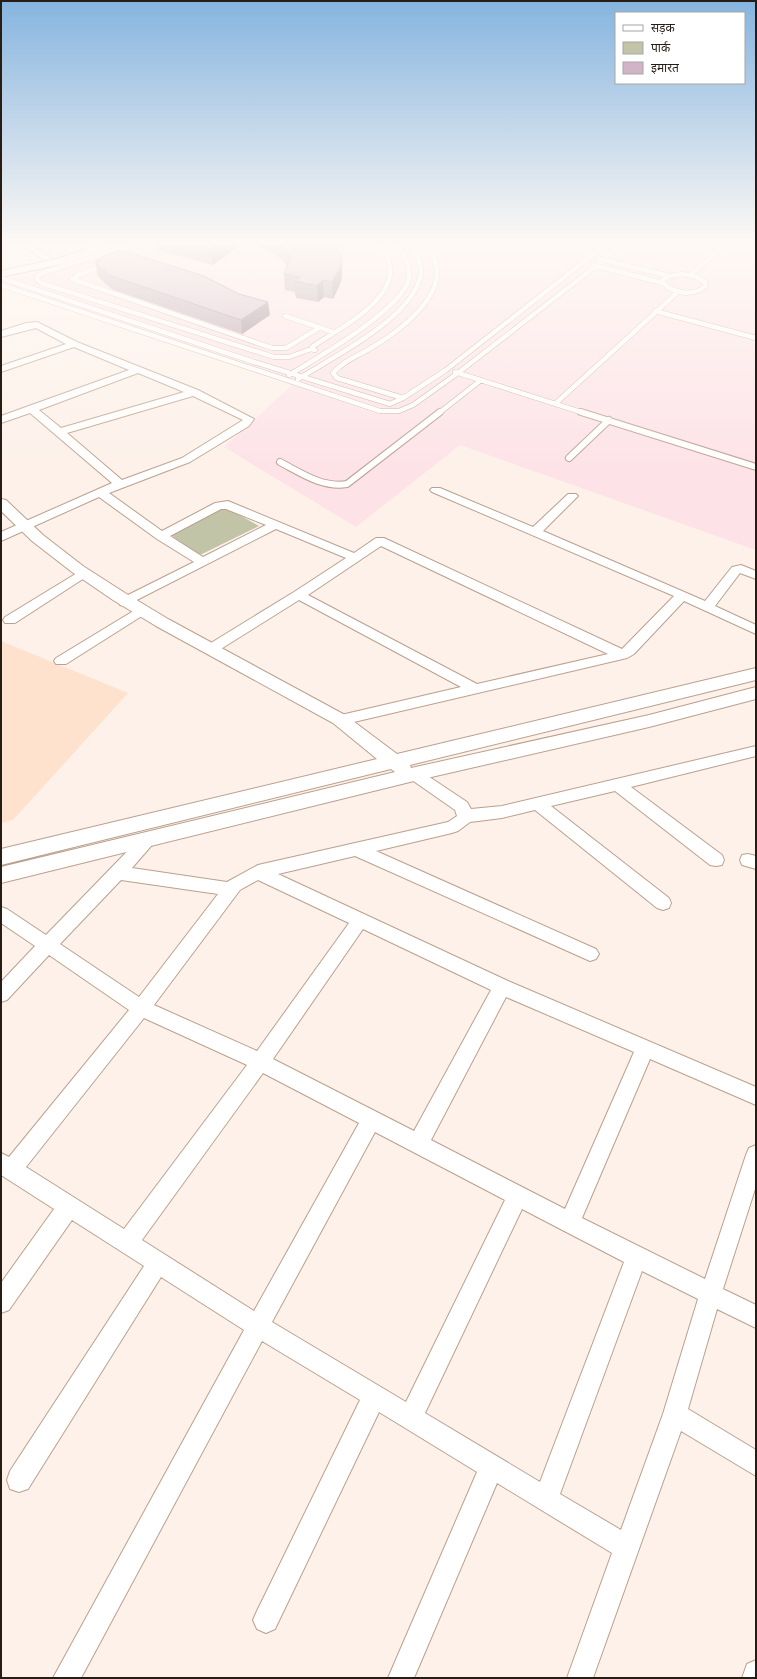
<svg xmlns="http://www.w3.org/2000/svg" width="757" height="1679" font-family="Inter,'Noto Sans Devanagari',sans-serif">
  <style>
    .built { fill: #fee2cd }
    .medical { fill: #fde2e7 }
    .green { fill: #c1c4a7 }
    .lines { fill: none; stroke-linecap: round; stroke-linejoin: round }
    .service-far1-casing { stroke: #bba08d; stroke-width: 5.5 }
    .service-casing { stroke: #bba08d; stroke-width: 8 }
    .minor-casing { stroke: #bba08d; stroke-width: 2 }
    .tertiary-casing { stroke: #bba08d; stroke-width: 2 }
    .service-far1 { stroke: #fff; stroke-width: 4.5 }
    .service { stroke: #fff; stroke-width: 6 }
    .minor { fill: #fff; fill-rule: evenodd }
    .tertiary { fill: #fff; fill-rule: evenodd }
    .wall { fill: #b49bab }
    .shaded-wall { fill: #927e8b }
    .building { fill: #d1b4c7; stroke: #927e8b }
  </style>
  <rect width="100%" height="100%" fill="#fdf1e9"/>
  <!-- built -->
  <path class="built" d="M 1,641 L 128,693 L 13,820 L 1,823 Z"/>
  <!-- medical -->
  <path class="medical" d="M 141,242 L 756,242 L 756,550 L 460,445 L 356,527 L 224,447 L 292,385 L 1,282 L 120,252 Z"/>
  <!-- green -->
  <path class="green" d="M 225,507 L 259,526 L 198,556 L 170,534 Z"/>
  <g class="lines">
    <!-- service-far1 casing -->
    <g class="service-far1-casing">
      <path id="service-far1" d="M 140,242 L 45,272 L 37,276 L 37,279 L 41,283 L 274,357 L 289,357 L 311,349
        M 600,259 L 669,276
        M 107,265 L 78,275 L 72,279 L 272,348 L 286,348 L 319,328
        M 593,265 L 663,283
        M 682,274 L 697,277 L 705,282 L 705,287 C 692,296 675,294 663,283 L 663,280 L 669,276 Z
        M 690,275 L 729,242
        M 1,278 L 251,361 L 390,404 L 403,398 L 446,370 L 609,242
        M 1,285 L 380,411 L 399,411 L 413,405 L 458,373 L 596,266 L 624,242
        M 655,311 L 756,338
        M 285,316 L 333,332
        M 315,350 L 311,349 L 312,347 C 344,325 421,289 377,242
        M 455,372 L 584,413
        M 289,375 C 317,358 403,309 409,278 C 411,264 403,252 394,242
        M 298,379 C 333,357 415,317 421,273 C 422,262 414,251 408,242
        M 403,398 L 337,378 L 333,373 C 343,361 358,356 371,348 C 398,332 450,295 434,258 C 431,252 427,247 424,242
        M 556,403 L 679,291
        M 439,413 L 481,380"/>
    </g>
    <!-- service casing -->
    <g class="service-casing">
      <path id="service" d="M 581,412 L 756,467
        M 569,458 L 609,420
        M 280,462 C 301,473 322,488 347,484 L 440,412"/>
    </g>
    <!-- minor casing -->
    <g class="minor-casing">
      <path id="minor" d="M 18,242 L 27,242 L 51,258 L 50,260 L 44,260 Z
        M 37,322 L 77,342 L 198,390 L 254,419 L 249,426 L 190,462 L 109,493 L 162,531 L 215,503 L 228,501 L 354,553 L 376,538 L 384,538 L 622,649 L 674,596 L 432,492 L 430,490 L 432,488 L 440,488 L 533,527 L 568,494 L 576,494 L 578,496 L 543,531 L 705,601 L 732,567 L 741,565 L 756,571 L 756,579 L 740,573 L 715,606 L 756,625 L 756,634 L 684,601 L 634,654 L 627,658 L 341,725 L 336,724 L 334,720 L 336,716 L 341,715 L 461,687 L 299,600 L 216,652 L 206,652 L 204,649 L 206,646 L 294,592 L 346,558 L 276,529 L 125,606 L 120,605 L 119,602 L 120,599 L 194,562 L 157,539 L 99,497 L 1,541 L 1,532 L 112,483 L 30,413 L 1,423 L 1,416 L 129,370 L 74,347 L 1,372 L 1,366 L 66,344 L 36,328 L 1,337 L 1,331 L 26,323 ZM 138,373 L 184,392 L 61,428 L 39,410 ZM 193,396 L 243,420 L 182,458 L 122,480 L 67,433 ZM 221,509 L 226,509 L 266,525 L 203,557 L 170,536 ZM 381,546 L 608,654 L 477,684 L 308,595 Z
        M 82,570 L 88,574 L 86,577 L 15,623 L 5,623 L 3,620 L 5,617 Z
        M 140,607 L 145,608 L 147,611 L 145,614 L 66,664 L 56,664 L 54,661 L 56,658 Z
        M 756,746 L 756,756 L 631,787 L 722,855 L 724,860 L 722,865 L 716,866 L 710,865 L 615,791 L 551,806 L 669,898 L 671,903 L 669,908 L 663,910 L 657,908 L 535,810 L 502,818 L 470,822 L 458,831 L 452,833 L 376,851 L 596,949 L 599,954 L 596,959 L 590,961 L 355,856 L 278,874 L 508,981 L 756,1087 L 756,1105 L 650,1059 L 582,1218 L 705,1279 L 746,1155 L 749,1148 L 756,1145 L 756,1186 L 723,1289 L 756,1305 L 756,1328 L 717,1309 L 688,1409 L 756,1450 L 756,1476 L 681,1431 L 593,1678 L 567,1678 L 612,1553 L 497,1483 L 414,1678 L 388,1678 L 477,1472 L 379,1412 L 275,1629 L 266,1633 L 257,1629 L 253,1620 L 257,1611 L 360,1400 L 262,1341 L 81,1678 L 53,1678 L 244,1330 L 161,1277 L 28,1489 L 19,1492 L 10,1489 L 7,1480 L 10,1471 L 144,1266 L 72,1220 L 9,1310 L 1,1313 L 1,1283 L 54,1209 L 1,1175 L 1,1153 L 9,1157 L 129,1010 L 49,955 L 7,1000 L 1,1002 L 1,982 L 35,946 L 1,923 L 1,907 L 7,909 L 46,935 L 144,834 L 150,832 L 156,834 L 158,838 L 132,868 L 227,882 L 258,865 L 448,822 L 457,816 L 455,810 L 409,778 L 406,774 L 409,770 L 414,768 L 419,770 L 467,802 L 471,809 L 502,806 ZM 121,880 L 218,894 L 139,997 L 60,944 ZM 258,880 L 349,923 L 257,1051 L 154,1005 L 240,890 ZM 363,929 L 491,990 L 414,1131 L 273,1059 ZM 506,997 L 634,1052 L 565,1209 L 431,1140 ZM 144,1018 L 247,1065 L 124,1229 L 26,1167 ZM 263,1073 L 359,1123 L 254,1311 L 142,1240 ZM 375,1132 L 505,1200 L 406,1402 L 272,1322 ZM 522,1209 L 624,1262 L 540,1482 L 425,1413 ZM 642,1271 L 698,1299 L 663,1414 L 621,1530 L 560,1494 Z
        M 748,854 L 756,856 L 756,869 L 742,865 L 740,860 L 742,855 Z
        M 756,1660 L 756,1678 L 742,1678 L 747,1664 Z"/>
    </g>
    <!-- tertiary casing -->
    <g class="tertiary-casing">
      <path id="tertiary" d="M 110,242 L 125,242 L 124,244 L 62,264 L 1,277 L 1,271 L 56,259 Z
        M 1,499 L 6,500 L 43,535 L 83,566 L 125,593 L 168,619 L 345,715 L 397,754 L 756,668 L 756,680 L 410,765 L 411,768 L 649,715 L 756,687 L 756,699 L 649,727 L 414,781 L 1,883 L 1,867 L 395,772 L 391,769 L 1,865 L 1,849 L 377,759 L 333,723 L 156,626 L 113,600 L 72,572 L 32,541 L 1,511 Z"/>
    </g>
    <!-- service-far1 -->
    <use href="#service-far1" class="service-far1"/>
    <!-- service -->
    <use href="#service" class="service"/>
    <!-- minor -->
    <use href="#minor" class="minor"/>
    <!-- tertiary -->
    <use href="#tertiary" class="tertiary"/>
  </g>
  <!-- wall -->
  <path class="wall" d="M 157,242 L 245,242 L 213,265 L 158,250 Z
    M 252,242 L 343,242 L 344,247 L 337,249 L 342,275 L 341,282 L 333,299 L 324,297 L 318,302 L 296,298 L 295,292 L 285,290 L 284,274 L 287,266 L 281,258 Z
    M 95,262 L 270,315 L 242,334 L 111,289 L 98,276 Z"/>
  <!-- shaded-wall -->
  <path class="shaded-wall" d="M 221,242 L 245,242 L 213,265 L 211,249 Z
    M 331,242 L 343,242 L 344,247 L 331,250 Z
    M 342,259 L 342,275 L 341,282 L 333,299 L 332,282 Z
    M 323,280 L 324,297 L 318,302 L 317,286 Z
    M 268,302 L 270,315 L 242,334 L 241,320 Z"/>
  <!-- building -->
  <path class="building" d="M 184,242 L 221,242 L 211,249 Z
    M 279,242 L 334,242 L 342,259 L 341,266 L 332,282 L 323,280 L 317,286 L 295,281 L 300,277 L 284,274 L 291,257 Z
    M 121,250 L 204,276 L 239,294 L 268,302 L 241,320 L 109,275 L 95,262 L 104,256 Z"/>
  <!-- sky -->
  <linearGradient id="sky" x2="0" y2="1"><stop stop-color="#85b4df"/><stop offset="0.51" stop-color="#fef9f5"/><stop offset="1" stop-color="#fef9f5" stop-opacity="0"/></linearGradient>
  <rect width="757" height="477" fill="url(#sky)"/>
  <!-- border -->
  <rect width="757" height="1679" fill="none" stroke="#271d15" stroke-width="4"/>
  <!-- legend -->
  <rect x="615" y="12" width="130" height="72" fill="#ffffff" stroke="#a9a5a1"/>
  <rect x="623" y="25" width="20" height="6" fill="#ffffff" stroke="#a9a5a1"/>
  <text x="651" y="32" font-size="12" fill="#271d15">सड़क</text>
  <rect x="623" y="42" width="20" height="12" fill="#c1c4a7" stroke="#a9a5a1"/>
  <text x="651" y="52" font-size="12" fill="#271d15">पार्क</text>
  <rect x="623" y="62" width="20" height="12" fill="#d1b4c7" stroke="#a9a5a1"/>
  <text x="651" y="72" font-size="12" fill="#271d15">इमारत</text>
</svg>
